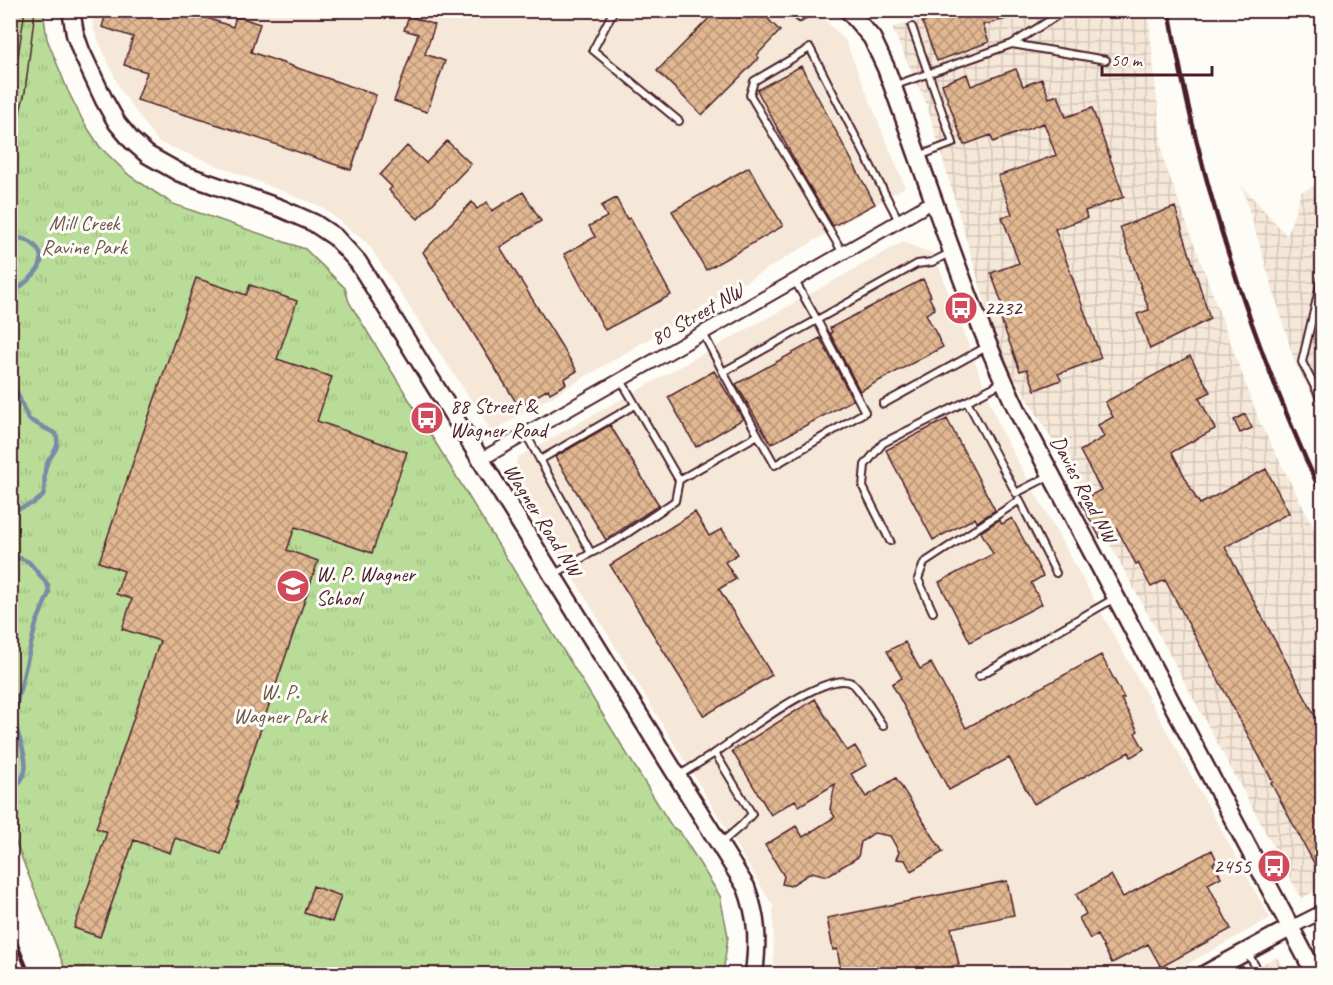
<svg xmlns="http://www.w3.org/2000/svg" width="1333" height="985" font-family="Caveat,sans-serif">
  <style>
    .built { fill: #f5e8d8 }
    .industrial { fill: url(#industrial-grid) }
    .park { fill: url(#park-tufts); stroke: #827e62; stroke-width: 1.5 }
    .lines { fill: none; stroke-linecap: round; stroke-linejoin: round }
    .stream { stroke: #7a8aa7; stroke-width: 4.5 }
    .building { fill: url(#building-cross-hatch); stroke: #4a1f2b; stroke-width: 1.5 }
    .lane-casing { stroke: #4a1f2b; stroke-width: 10 }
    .street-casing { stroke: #4a1f2b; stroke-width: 16 }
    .secondary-casing { stroke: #4a1f2b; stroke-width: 21 }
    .lane { stroke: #fdfcf7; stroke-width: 6 }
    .street { stroke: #fdfcf7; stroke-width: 12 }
    .secondary { stroke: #fdfcf7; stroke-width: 16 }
    .tram { stroke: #4a1f2b; stroke-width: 1.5 }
    .rail { stroke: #4a1f2b; stroke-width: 4.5 }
    .labels { text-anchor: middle; stroke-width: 6; stroke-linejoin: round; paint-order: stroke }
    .park-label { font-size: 21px; fill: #6b584c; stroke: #fdfcf7 }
    .poi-label { font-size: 21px; fill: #4a1f2b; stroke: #fdfcf7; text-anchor: start }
    .street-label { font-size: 21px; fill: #4a1f2b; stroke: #fdfcf7 }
  </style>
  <defs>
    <pattern id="industrial-grid" width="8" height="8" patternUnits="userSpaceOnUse" patternTransform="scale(1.5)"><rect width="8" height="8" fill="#f5e8d8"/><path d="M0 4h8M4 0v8" fill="none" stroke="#d4c7ba"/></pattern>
    <pattern id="park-tufts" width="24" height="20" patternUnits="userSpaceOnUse" patternTransform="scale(1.5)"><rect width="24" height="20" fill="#b9dd98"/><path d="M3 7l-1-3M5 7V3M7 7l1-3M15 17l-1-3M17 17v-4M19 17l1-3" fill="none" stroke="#a1bd83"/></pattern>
    <pattern id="building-cross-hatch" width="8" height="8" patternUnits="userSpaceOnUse" patternTransform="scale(1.5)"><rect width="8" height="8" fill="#e1b891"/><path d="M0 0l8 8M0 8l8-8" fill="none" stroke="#b89577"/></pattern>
  </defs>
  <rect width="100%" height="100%" fill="#fdfcf7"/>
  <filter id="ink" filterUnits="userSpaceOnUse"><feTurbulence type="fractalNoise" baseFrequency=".0167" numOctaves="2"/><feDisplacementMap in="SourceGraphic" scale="12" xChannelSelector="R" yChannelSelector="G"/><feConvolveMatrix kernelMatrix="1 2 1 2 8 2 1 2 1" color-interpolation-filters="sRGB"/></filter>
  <g filter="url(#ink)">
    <!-- built -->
    <path class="built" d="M 92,11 L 816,11 L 845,40 L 905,187 L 492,432 L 368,244 L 322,207 L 158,142 L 121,91 L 93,28 Z
      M 903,242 L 934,254 L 1002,433 L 1270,918 L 1170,974 L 774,974 L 773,906 L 512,477 L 518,457 Z"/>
    <!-- industrial -->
    <path class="industrial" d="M 949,11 L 1148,11 L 1163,159 L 1260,423 L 1322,544 L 1322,888 L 1301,898 L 1069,468 L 999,351 L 927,105 L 892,28 Z
      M 1322,182 L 1322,415 L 1294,360 L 1242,186 L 1287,236 L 1301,192 Z
      M 1277,957 L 1286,974 L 1241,974 Z"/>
    <!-- park -->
    <path class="park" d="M 43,10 L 47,39 L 68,91 L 83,121 L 100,147 L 130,176 L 173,204 L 305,249 L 345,288 L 349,302 L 672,827 L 680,832 L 720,896 L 728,936 L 723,974 L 67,974 L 11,830 L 10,11 Z"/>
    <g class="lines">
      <!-- stream -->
      <path class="stream" d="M 10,237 C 21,238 29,239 36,247 C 51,265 30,278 18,289 C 15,292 13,297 10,301
        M 10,387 L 17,392 L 28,419 L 56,434 C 61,450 51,452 46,466 C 43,475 46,486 43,496 L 34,503 L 10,512
        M 10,561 L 20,558 L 29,562 L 48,585 L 49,593 L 36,624 L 14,714 C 15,743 42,768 10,792"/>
    </g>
    <!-- building -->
    <path class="building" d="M 107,10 L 184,10 L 233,27 L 236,16 L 260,24 L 251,52 L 376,95 L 351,170 L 225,127 L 137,100 L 147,72 L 124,65 L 133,37 L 102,27 Z
      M 717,10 L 759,10 L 780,31 L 757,55 L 759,58 L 702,115 L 657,71 Z
      M 971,10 L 1022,10 L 1022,15 L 983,25 L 989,42 L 937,61 L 922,22 Z
      M 409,16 L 435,25 L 425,54 L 445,61 L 427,112 L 394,101 L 418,34 L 404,30 Z
      M 801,66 L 875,204 L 833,226 L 801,172 L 757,90 Z
      M 1016,69 L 1023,86 L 1042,79 L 1049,98 L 1058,95 L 1066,117 L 1092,108 L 1124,197 L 1085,211 L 1087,218 L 1055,229 L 1101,358 L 1058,374 L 1061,380 L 1035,390 L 1027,369 L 1020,371 L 999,314 L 1005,312 L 991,273 L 1019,263 L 1002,217 L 1012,214 L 998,176 L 1056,155 L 1044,123 L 993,142 L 991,135 L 964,145 L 942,84 L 967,74 L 971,86 Z
      M 447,141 L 471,164 L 418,219 L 394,196 L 389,190 L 392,187 L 380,175 L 407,146 L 426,163 Z
      M 749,167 L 783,226 L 706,270 L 672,211 Z
      M 523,192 L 541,221 L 500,247 L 577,371 L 564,379 L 566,384 L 550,393 L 548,389 L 519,407 L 423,252 L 472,202 L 477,209 L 487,202 L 492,211 Z
      M 616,198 L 627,219 L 630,218 L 671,295 L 605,330 L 564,254 L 595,237 L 589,226 L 607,217 L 601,206 Z
      M 1175,207 L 1210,319 L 1150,349 L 1137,314 L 1149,310 L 1120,227 Z
      M 196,278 L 246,295 L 250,285 L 297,301 L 277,359 L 332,377 L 317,421 L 407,452 L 372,553 L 295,527 L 287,550 L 318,561 L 236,802 L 238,802 L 221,854 L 175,838 L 170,853 L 134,840 L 100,937 L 74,928 L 107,832 L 96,828 L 160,641 L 122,629 L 132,599 L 116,594 L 124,571 L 99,562 Z
      M 923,279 L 931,296 L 929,297 L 935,309 L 926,314 L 943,347 L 860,391 L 830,333 L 832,332 L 830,328 Z
      M 820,338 L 853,400 L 771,444 L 736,384 Z
      M 1190,356 L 1210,392 L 1199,398 L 1215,429 L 1172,452 L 1196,498 L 1200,504 L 1266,469 L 1289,513 L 1225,547 L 1323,731 L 1323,880 L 1271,783 L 1273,782 L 1165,580 L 1151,587 L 1138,563 L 1136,564 L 1117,529 L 1100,538 L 1080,501 L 1101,490 L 1080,451 L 1104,437 L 1098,425 L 1113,417 L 1105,402 Z
      M 714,371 L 743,419 L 696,447 L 668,397 Z
      M 1245,414 L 1252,428 L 1240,433 L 1234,420 Z
      M 947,419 L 995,510 L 977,522 L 975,518 L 933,540 L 886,450 Z
      M 610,425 L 659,505 L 606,540 L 555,457 Z
      M 695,512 L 709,536 L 722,529 L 738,554 L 725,562 L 736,579 L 719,589 L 772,675 L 704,716 L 610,565 Z
      M 1012,518 L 1043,576 L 1031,583 L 1042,604 L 970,642 L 939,582 L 993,554 L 981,532 L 999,520 L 1002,524 Z
      M 905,642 L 920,669 L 931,663 L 966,728 L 1101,655 L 1124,698 L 1121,699 L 1138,731 L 1135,733 L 1144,749 L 1131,757 L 1129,752 L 1034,804 L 1009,758 L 949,790 L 892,684 L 902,678 L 887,651 Z
      M 815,699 L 847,751 L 855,746 L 867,765 L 851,774 L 866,797 L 896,778 L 943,852 L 911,871 L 905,860 L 896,859 L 899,852 L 890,836 L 874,833 L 861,842 L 858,857 L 827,876 L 812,872 L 790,886 L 782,884 L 784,876 L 765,845 L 796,826 L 803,837 L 835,817 L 830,809 L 835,784 L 799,806 L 795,800 L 771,815 L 732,751 Z
      M 1212,850 L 1217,861 L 1213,863 L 1221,877 L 1208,884 L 1231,929 L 1161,967 L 1148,944 L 1112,963 L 1097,935 L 1090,939 L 1079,918 L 1086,914 L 1076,894 L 1111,875 L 1123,897 Z
      M 1007,881 L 1014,915 L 951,928 L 959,965 L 913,975 L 842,975 L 837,949 L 833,950 L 827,918 Z
      M 313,886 L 341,896 L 332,922 L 304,913 Z"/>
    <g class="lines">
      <!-- lane casing -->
      <g class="lane-casing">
        <path id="lane" d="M 614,10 L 593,50 L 679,121
          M 790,10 L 800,18 L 808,10
          M 912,27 L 953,143 L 919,156
          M 1012,44 L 1106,60
          M 893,86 L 1012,44 L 1066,10
          M 843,253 L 750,95 L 754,81 L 810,48 L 899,221
          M 1322,277 L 1302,362 L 1322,401
          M 703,333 L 723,372 L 817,320 L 795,281
          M 621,380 L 679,480 L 758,435 L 723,372
          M 1003,382 L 967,401 L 1016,493 L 1051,475
          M 883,404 L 988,346
          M 526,434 L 540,460 L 635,405
          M 758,435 L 775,465 L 865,412 L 817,320 L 917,264 L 932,262 L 950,253
          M 540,460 L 591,553 L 553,575
          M 1019,499 L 1056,573
          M 890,541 L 863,487 L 865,465 L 883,443 L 967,401
          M 591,553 L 617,540 L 675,501 L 679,480
          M 933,612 L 918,579 L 924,563 L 1020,500
          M 979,676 L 1115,598
          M 715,753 C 737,738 830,666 853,684 C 861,691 876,716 883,726
          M 678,776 L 715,753 L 752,814 L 742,825 L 720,844
          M 1247,952 L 1260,974"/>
      </g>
      <!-- street casing -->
      <g class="street-casing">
        <path id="street" d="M 1318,10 L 1322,12
          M 480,460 L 934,201
          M 1290,928 L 1322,912"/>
      </g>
      <!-- secondary casing -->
      <g class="secondary-casing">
        <path id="secondary" d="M 71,10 L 75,34 L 81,51 L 104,100 L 117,123 L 132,141 L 148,155 L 180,173 L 280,208 L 314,223 L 335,237 L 358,262 L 746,887 C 758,919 758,940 754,974
          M 848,10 L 872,38 L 886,68 C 929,184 966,303 1019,414 L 1315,974
          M 1205,974 L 1290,928"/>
      </g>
      <!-- lane -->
      <use href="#lane" class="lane"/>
      <!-- street -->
      <use href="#street" class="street"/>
      <!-- secondary -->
      <use href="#secondary" class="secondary"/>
      <!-- tram -->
      <path class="tram" d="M 10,109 L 25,10
        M 10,152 L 25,92 L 35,10"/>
      <!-- rail -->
      <path class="rail" d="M 1169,10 C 1198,178 1251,341 1322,495
        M 10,928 L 29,974"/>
    </g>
  </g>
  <!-- icons -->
  <defs>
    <g id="bus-disc" transform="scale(1.725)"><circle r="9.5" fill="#d1495b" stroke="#fdfcf7"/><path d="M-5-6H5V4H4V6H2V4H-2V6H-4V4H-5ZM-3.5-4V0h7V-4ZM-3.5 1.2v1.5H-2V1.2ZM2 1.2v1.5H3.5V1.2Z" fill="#fff"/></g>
    <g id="school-disc" transform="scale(1.725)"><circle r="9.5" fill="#d1495b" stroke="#fdfcf7"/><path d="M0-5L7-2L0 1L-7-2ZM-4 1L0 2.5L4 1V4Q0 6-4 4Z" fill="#fff"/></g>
  </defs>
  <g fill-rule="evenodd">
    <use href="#bus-disc" x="961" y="308"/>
    <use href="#bus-disc" x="427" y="418"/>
    <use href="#school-disc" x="293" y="586"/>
    <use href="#bus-disc" x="1274" y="866"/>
  </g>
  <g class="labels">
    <!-- park labels -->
    <g class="park-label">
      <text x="84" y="230">Mill Creek<tspan x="84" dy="24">Ravine Park</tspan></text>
      <text x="280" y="699">W. P.<tspan x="280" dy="24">Wagner Park</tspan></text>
    </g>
    <!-- poi labels -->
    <g class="poi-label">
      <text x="984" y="315">2232</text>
      <text x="450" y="413">88 Street &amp;<tspan x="450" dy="24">Wagner Road</tspan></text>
      <text x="316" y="581">W. P. Wagner<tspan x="316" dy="24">School</tspan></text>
      <text x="1251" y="873" text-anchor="end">2455</text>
    </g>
    <!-- street labels -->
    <g class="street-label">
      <text transform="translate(697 314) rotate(-30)" y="7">80 Street NW</text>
      <text transform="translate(1084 489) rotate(62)" y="7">Davies Road NW</text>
      <text transform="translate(543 520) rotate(58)" y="7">Wagner Road NW</text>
    </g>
  </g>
  <!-- margin -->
  <rect width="1333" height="985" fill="none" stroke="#fdfcf7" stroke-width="36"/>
  <rect x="18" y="18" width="1297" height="949" fill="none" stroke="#4a1f2b" stroke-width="2" filter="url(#ink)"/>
  <!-- scale -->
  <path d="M1102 66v9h110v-9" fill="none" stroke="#4a1f2b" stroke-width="3"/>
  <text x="1111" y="66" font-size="18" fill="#4a1f2b" stroke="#fdfcf7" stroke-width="4.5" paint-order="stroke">50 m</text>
</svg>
